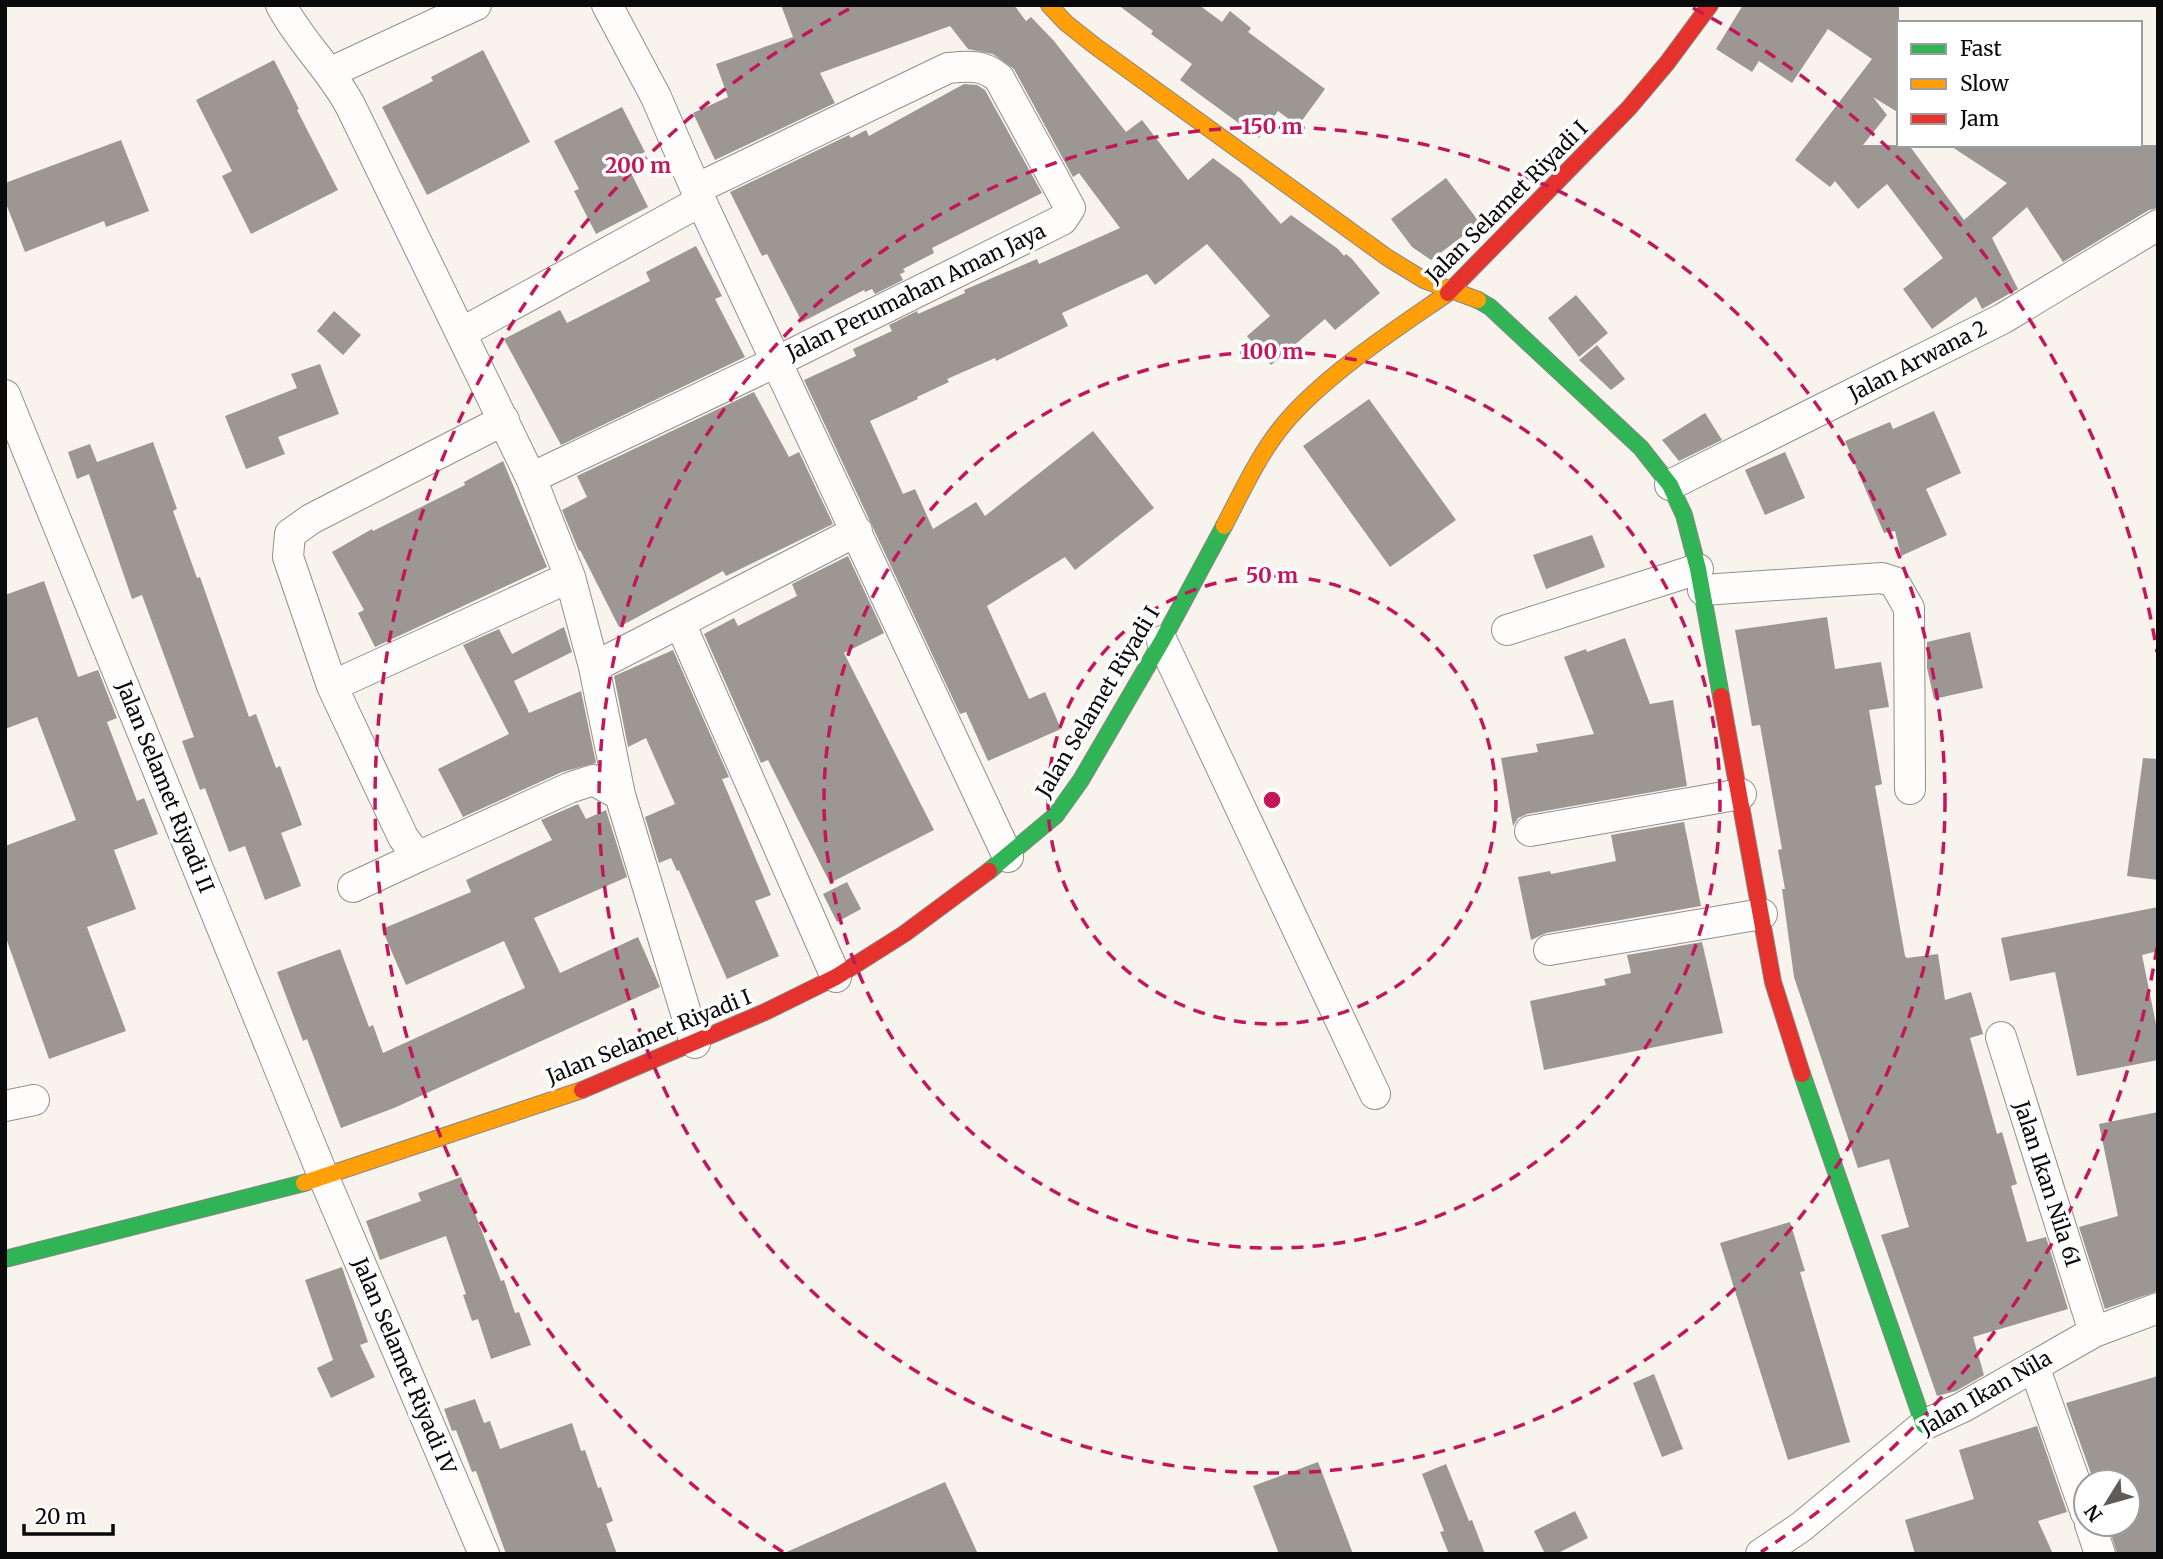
<svg xmlns="http://www.w3.org/2000/svg" width="2163" height="1559" font-family="Merriweather,serif">
  <style>
    .building { fill: #9c9793 }
    .lines { fill: none; stroke-linecap: round; stroke-linejoin: round }
    .street-casing { stroke: #928f8c; stroke-width: 32 }
    .fast-casing { stroke: #888683; stroke-width: 18 }
    .slow-casing { stroke: #888683; stroke-width: 18 }
    .jam-casing { stroke: #888683; stroke-width: 18 }
    .street { stroke: #fefdfc; stroke-width: 30 }
    .fast { stroke: #30b455; stroke-width: 16 }
    .slow { stroke: #ff9f0a; stroke-width: 16 }
    .jam { stroke: #e5322d; stroke-width: 16 }
    .ring { fill: none; stroke: #c2185b; stroke-width: 3.5; stroke-dasharray: 12 9 }
    .labels { text-anchor: middle; stroke-width: 7; stroke-linejoin: round; paint-order: stroke }
    .street-label { font-size: 21px; fill: #0a0a0a; stroke: #fff }
    .centre { fill: #c2185b; stroke: #fff; stroke-width: 3.5 }
    .ring-label { font-size: 21px; text-anchor: middle; font-weight: bold; fill: #c2185b; stroke: #fff; stroke-width: 7; stroke-linejoin: round; paint-order: stroke }
  </style>
  <rect width="100%" height="100%" fill="#f9f3ed"/>
  <!-- building -->
  <path class="building" d="M 781,5 L 1014,5 L 1026,21 L 1031,17 L 1054,41 L 1126,132 L 1142,120 L 1188,180 L 1213,158 L 1241,179 L 1281,224 L 1291,215 L 1338,249 L 1344,256 L 1346,254 L 1352,259 L 1380,293 L 1335,330 L 1325,319 L 1271,365 L 1247,336 L 1270,316 L 1207,244 L 1155,285 L 1147,274 L 1062,313 L 1068,326 L 996,361 L 995,358 L 947,379 L 949,382 L 917,397 L 918,399 L 870,421 L 903,494 L 915,489 L 933,529 L 976,502 L 985,516 L 1093,431 L 1154,508 L 1075,570 L 1065,557 L 987,606 L 1029,699 L 1045,692 L 1061,729 L 988,761 L 966,712 L 960,714 L 804,380 L 856,356 L 853,349 L 892,331 L 889,325 L 917,311 L 918,314 L 965,293 L 964,290 L 1037,259 L 1039,264 L 1120,228 L 1079,173 L 1073,177 L 1014,69 L 993,54 L 968,49 L 950,26 L 820,73 L 835,103 L 715,160 L 693,113 L 728,97 L 716,64 L 793,37 Z
    M 1118,5 L 1199,5 L 1222,22 L 1230,11 L 1251,28 L 1248,32 L 1325,89 L 1298,126 L 1278,111 L 1259,138 L 1180,80 L 1192,64 L 1151,34 L 1153,31 Z
    M 1743,5 L 1899,5 L 1899,113 L 1873,97 L 1887,115 L 1863,145 L 1909,145 L 1964,220 L 2007,183 L 1949,145 L 2158,145 L 2158,208 L 2149,210 L 2063,262 L 2027,207 L 1992,238 L 2018,289 L 1982,309 L 1976,297 L 1932,329 L 1903,289 L 1943,258 L 1887,184 L 1858,209 L 1835,181 L 1830,187 L 1795,160 L 1872,59 L 1828,29 L 1792,83 L 1759,61 L 1752,72 L 1716,49 Z
    M 483,50 L 530,142 L 427,195 L 382,107 L 433,81 L 431,77 Z
    M 274,60 L 299,109 L 297,110 L 338,190 L 251,234 L 222,176 L 232,171 L 196,100 Z
    M 964,84 L 977,85 L 985,90 L 1042,193 L 932,248 L 934,253 L 903,269 L 905,272 L 900,274 L 903,280 L 875,294 L 872,289 L 865,292 L 864,290 L 802,322 L 767,254 L 762,256 L 730,192 L 849,135 L 851,138 L 866,130 L 869,136 Z
    M 622,107 L 645,152 L 625,161 L 648,207 L 596,234 L 574,191 L 579,189 L 554,141 Z
    M 121,140 L 149,211 L 106,227 L 104,221 L 25,252 L 5,201 L 5,183 Z
    M 1446,178 L 1480,223 L 1431,260 L 1412,247 L 1391,219 Z
    M 696,246 L 722,296 L 715,299 L 745,357 L 561,445 L 504,339 L 560,310 L 567,323 L 650,281 L 646,272 Z
    M 1576,295 L 1608,333 L 1579,357 L 1548,318 Z
    M 334,311 L 361,335 L 343,355 L 317,331 Z
    M 1597,345 L 1625,379 L 1611,390 L 1579,360 Z
    M 320,364 L 339,414 L 278,437 L 285,454 L 246,469 L 225,416 L 297,388 L 291,374 Z
    M 754,392 L 789,457 L 799,452 L 833,524 L 726,576 L 723,571 L 619,627 L 580,550 L 579,551 L 562,510 L 587,497 L 577,476 Z
    M 1369,399 L 1456,520 L 1390,567 L 1303,446 Z
    M 1934,411 L 1961,473 L 1926,489 L 1947,535 L 1901,556 L 1895,531 L 1884,533 L 1845,441 L 1890,422 L 1893,429 Z
    M 1705,413 L 1722,440 L 1679,461 L 1662,440 Z
    M 153,442 L 177,509 L 173,511 L 197,578 L 200,577 L 249,717 L 256,714 L 276,768 L 280,766 L 302,825 L 281,833 L 301,886 L 265,900 L 245,846 L 229,852 L 205,788 L 200,790 L 182,741 L 194,737 L 142,595 L 132,599 L 89,474 L 77,479 L 68,452 L 90,444 L 97,462 Z
    M 1785,452 L 1805,498 L 1765,515 L 1745,470 Z
    M 503,461 L 547,567 L 375,647 L 358,613 L 364,610 L 332,552 L 372,529 L 373,531 L 465,485 L 464,482 Z
    M 1592,535 L 1605,567 L 1546,589 L 1533,555 Z
    M 848,556 L 884,633 L 844,653 L 934,830 L 830,883 L 768,760 L 761,763 L 704,634 L 734,618 L 738,626 L 797,596 L 792,584 Z
    M 44,581 L 78,677 L 98,670 L 117,718 L 107,722 L 137,801 L 144,798 L 158,834 L 114,850 L 136,909 L 87,927 L 126,1031 L 49,1059 L 5,935 L 5,846 L 76,820 L 37,717 L 5,729 L 5,595 Z
    M 1827,617 L 1835,669 L 1881,662 L 1889,707 L 1869,710 L 1882,784 L 1875,786 L 1905,956 L 1907,958 L 1938,954 L 1945,1000 L 1971,992 L 1983,1034 L 1970,1038 L 1997,1134 L 2002,1132 L 2017,1184 L 2011,1186 L 2027,1242 L 2046,1237 L 2068,1309 L 1973,1337 L 1984,1375 L 1956,1391 L 1937,1396 L 1881,1235 L 1909,1227 L 1889,1159 L 1858,1168 L 1794,977 L 1782,889 L 1785,889 L 1778,850 L 1782,849 L 1760,725 L 1752,726 L 1735,630 Z
    M 564,627 L 572,652 L 514,681 L 529,713 L 581,691 L 596,763 L 562,772 L 463,817 L 438,769 L 509,734 L 463,645 L 499,629 L 512,654 Z
    M 1970,632 L 1983,688 L 1934,699 L 1927,668 L 1927,642 Z
    M 1625,638 L 1650,704 L 1673,700 L 1687,786 L 1527,814 L 1518,818 L 1513,826 L 1501,758 L 1538,752 L 1536,744 L 1594,734 L 1564,657 L 1586,649 L 1587,652 Z
    M 673,650 L 729,777 L 722,779 L 771,895 L 755,901 L 779,956 L 727,979 L 679,870 L 677,871 L 671,858 L 659,863 L 645,817 L 675,804 L 646,738 L 628,747 L 614,676 Z
    M 2143,758 L 2158,759 L 2158,880 L 2127,876 Z
    M 578,804 L 586,819 L 606,810 L 627,877 L 534,918 L 560,973 L 638,937 L 660,987 L 394,1108 L 341,1128 L 307,1039 L 303,1041 L 277,972 L 340,949 L 369,1027 L 373,1025 L 383,1053 L 525,988 L 504,941 L 406,985 L 382,929 L 471,892 L 466,880 L 552,840 L 541,820 Z
    M 1684,822 L 1701,906 L 1546,933 L 1531,940 L 1518,877 L 1550,871 L 1551,874 L 1616,861 L 1611,835 Z
    M 847,882 L 861,909 L 837,922 L 823,894 Z
    M 2158,907 L 2158,951 L 2142,955 L 2158,1034 L 2158,1060 L 2077,1076 L 2055,972 L 2010,981 L 2001,938 Z
    M 1702,942 L 1723,1033 L 1544,1070 L 1530,1001 L 1606,985 L 1604,979 L 1631,973 L 1627,955 Z
    M 2158,1112 L 2158,1291 L 2105,1309 L 2079,1227 L 2118,1216 L 2099,1124 Z
    M 461,1177 L 501,1281 L 504,1280 L 515,1313 L 519,1312 L 531,1345 L 491,1359 L 478,1319 L 472,1321 L 463,1295 L 466,1294 L 446,1236 L 380,1260 L 366,1221 L 421,1201 L 418,1193 Z
    M 1790,1222 L 1805,1271 L 1800,1272 L 1850,1442 L 1788,1460 L 1720,1243 Z
    M 342,1267 L 368,1342 L 360,1345 L 375,1377 L 331,1398 L 317,1368 L 333,1360 L 305,1280 Z
    M 1654,1374 L 1683,1449 L 1662,1457 L 1633,1383 Z
    M 2158,1376 L 2158,1554 L 2117,1554 L 2108,1524 L 2128,1524 L 2128,1482 L 2094,1482 L 2066,1403 Z
    M 475,1399 L 484,1423 L 490,1421 L 500,1449 L 572,1423 L 581,1451 L 585,1450 L 598,1488 L 601,1487 L 613,1521 L 606,1524 L 617,1554 L 506,1554 L 476,1471 L 472,1472 L 456,1430 L 452,1431 L 444,1409 Z
    M 2037,1426 L 2067,1512 L 2038,1521 L 2053,1554 L 1915,1554 L 1905,1520 L 1974,1499 L 1959,1450 Z
    M 1318,1462 L 1353,1554 L 1279,1554 L 1253,1486 Z
    M 1446,1464 L 1469,1521 L 1472,1520 L 1485,1554 L 1449,1554 L 1440,1532 L 1444,1531 L 1422,1474 Z
    M 945,1482 L 978,1554 L 782,1554 Z
    M 1575,1511 L 1588,1538 L 1556,1554 L 1545,1554 L 1534,1531 Z"/>
  <g class="lines">
    <!-- street casing -->
    <g class="street-casing">
      <path id="street" d="M 281,5 C 300,42 332,70 351,107 L 531,478 L 570,577 L 594,667 L 620,795 L 695,1043
        M 607,5 L 656,97 L 701,201 L 1008,857
        M 329,73 L 476,5
        M 461,333 L 701,201
        M 5,395 L 324,1178 L 484,1554
        M 504,420 L 311,519 L 290,534 L 288,557 L 332,686 L 403,837 L 411,848 L 422,855 L 569,788 L 593,780 L 620,795
        M 531,478 L 776,362 L 1062,220 L 1070,208 L 999,78 C 983,64 968,66 948,68 L 696,189
        M 1670,485 L 2002,319 L 2158,225
        M 1703,590 L 1882,578 L 1894,582 L 1909,608 L 1910,789
        M 680,623 L 836,977
        M 1507,630 L 1698,569
        M 1162,641 L 1375,1094
        M 594,667 L 857,531
        M 332,686 L 570,577
        M 1530,831 L 1741,794
        M 353,887 L 422,855
        M 1549,950 L 1762,914
        M 2001,1037 L 2094,1332
        M 5,1106 L 34,1100
        M 2034,1366 L 2086,1513
        M 2090,1524 L 2100,1554
        M 1761,1554 L 1801,1527 L 1924,1425 L 1963,1407 L 2094,1332 L 2158,1308"/>
    </g>
    <!-- fast casing -->
    <g class="fast-casing">
      <path id="fast" d="M 1478,300 L 1490,307 L 1641,448 L 1670,485 L 1684,515 L 1698,569 L 1721,696
        M 989,871 L 1056,815 L 1081,780 L 1162,641 L 1224,526
        M 1802,1074 L 1924,1425
        M 5,1259 L 304,1183"/>
    </g>
    <!-- slow casing -->
    <g class="slow-casing">
      <path id="slow" d="M 1049,5 L 1066,23 L 1095,46 L 1388,258 L 1424,280 L 1478,300
        M 1224,526 C 1242,492 1259,454 1284,424 C 1326,374 1395,330 1448,293
        M 304,1183 L 582,1090"/>
    </g>
    <!-- jam casing -->
    <g class="jam-casing">
      <path id="jam" d="M 1448,293 L 1629,108 L 1667,63 L 1710,5
        M 1721,696 L 1773,982 L 1802,1074
        M 582,1090 L 765,1012 L 836,977 L 904,934 L 989,871"/>
    </g>
    <!-- street -->
    <use href="#street" class="street"/>
    <!-- fast -->
    <use href="#fast" class="fast"/>
    <!-- slow -->
    <use href="#slow" class="slow"/>
    <!-- jam -->
    <use href="#jam" class="jam"/>
  </g>
  <!-- distance rings -->
  <g class="ring">
    <circle cx="1272" cy="800" r="224"/>
    <circle cx="1272" cy="800" r="448"/>
    <circle cx="1272" cy="800" r="673"/>
    <path d="M2157 948A897 897 0 0 1 1761 1552M783 1552A897 897 0 0 1 851 8M1693 8A897 897 0 0 1 2157 652"/>
  </g>
  <g class="labels">
    <!-- street labels -->
    <g class="street-label">
      <text transform="translate(1507 202) rotate(-45)" y="7">Jalan Selamet Riyadi I</text>
      <text transform="translate(916 292) rotate(-26)" y="7">Jalan Perumahan Aman Jaya</text>
      <text transform="translate(1918 361) rotate(-27)" y="7">Jalan Arwana 2</text>
      <text transform="translate(1098 702) rotate(-59)" y="7">Jalan Selamet Riyadi I</text>
      <text transform="translate(165 787) rotate(68)" y="7">Jalan Selamet Riyadi II</text>
      <text transform="translate(649 1037) rotate(-22)" y="7">Jalan Selamet Riyadi I</text>
      <text transform="translate(2047 1184) rotate(72)" y="7">Jalan Ikan Nila 61</text>
      <text transform="translate(404 1366) rotate(67)" y="7">Jalan Selamet Riyadi IV</text>
      <text transform="translate(1986 1393) rotate(-30)" y="7">Jalan Ikan Nila</text>
    </g>
  </g>
  <circle cx="1272" cy="800" r="10" class="centre"/>
  <g class="ring-label">
    <text x="1272" y="134">150 m</text>
    <text x="638" y="173">200 m</text>
    <text x="1272" y="359">100 m</text>
    <text x="1272" y="583">50 m</text>
  </g>
  <!-- border -->
  <rect width="2163" height="1559" fill="none" stroke="#0a0a0a" stroke-width="14"/>
  <!-- legend -->
  <rect x="1897" y="21" width="245" height="126" fill="#ffffff" stroke="#9d9d9d" stroke-width="2"/>
  <rect x="1911" y="44" width="35" height="10" fill="#30b455" stroke="#9d9d9d" stroke-width="2"/>
  <text x="1960" y="56" font-size="21" fill="#0a0a0a">Fast</text>
  <rect x="1911" y="79" width="35" height="10" fill="#ff9f0a" stroke="#9d9d9d" stroke-width="2"/>
  <text x="1960" y="91" font-size="21" fill="#0a0a0a">Slow</text>
  <rect x="1911" y="114" width="35" height="10" fill="#e5322d" stroke="#9d9d9d" stroke-width="2"/>
  <text x="1960" y="126" font-size="21" fill="#0a0a0a">Jam</text>
  <!-- north arrow -->
  <g transform="translate(2107 1503) rotate(233)"><circle r="33" fill="#ffffff" stroke="#9d9d9d" stroke-width="2"/>
  <path d="M0-5L12 26L0 18L-12 26Z" fill="#5e5c59"/>
  <text y="-10" font-size="19" font-weight="bold" text-anchor="middle" fill="#0a0a0a">N</text>
  </g>
  <!-- scale -->
  <path d="M24 1524v10h89v-10" fill="none" stroke="#0a0a0a" stroke-width="3.5"/>
  <text x="35" y="1524" font-size="21" fill="#0a0a0a" stroke="#ffffff" stroke-width="5" paint-order="stroke">20 m</text>
</svg>
